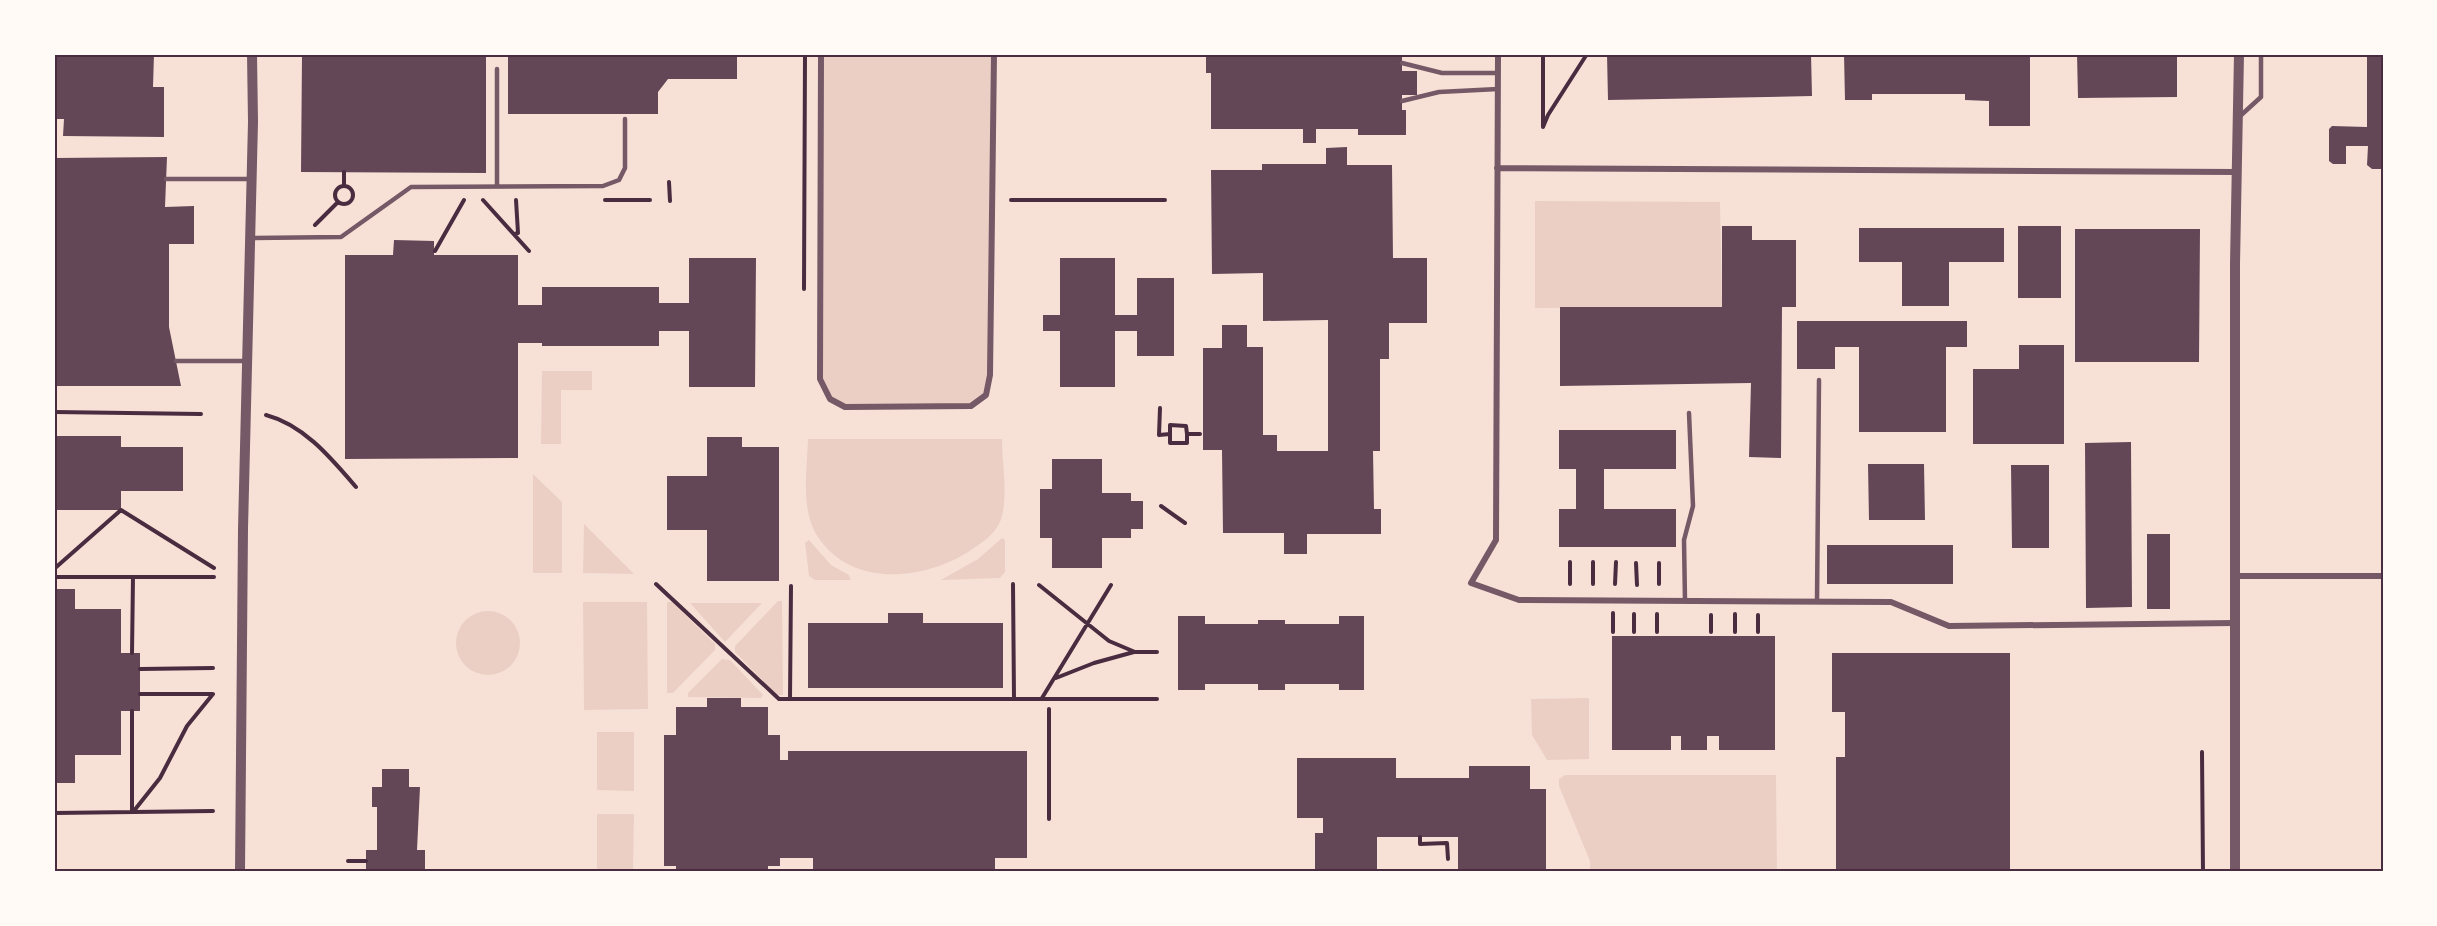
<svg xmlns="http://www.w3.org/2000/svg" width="2437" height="926" font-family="Arial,sans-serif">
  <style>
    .green { fill: #ebcfc5 }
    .building { fill: #644757 }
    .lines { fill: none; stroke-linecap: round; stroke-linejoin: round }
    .path { stroke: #4a2c40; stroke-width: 4 }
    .service { stroke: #755966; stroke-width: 4.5 }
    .minor { stroke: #755966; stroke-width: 6 }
    .tertiary { stroke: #755966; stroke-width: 10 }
    .neatline { fill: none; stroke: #4a2c40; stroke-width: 2 }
  </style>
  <rect width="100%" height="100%" fill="#f7e1d7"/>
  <!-- green -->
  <path class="green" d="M 821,54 L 994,54 L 990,375 L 986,395 L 971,406 L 864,407 L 835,403 L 820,379 Z
    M 1535,201 L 1720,202 L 1722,307 L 1535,308 Z
    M 542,371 L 592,371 L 592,390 L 561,390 L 561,444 L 541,444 Z
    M 808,439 L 1002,439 C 1002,464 1009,498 1000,522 C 994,535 983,542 971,550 C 927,580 852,589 818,537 C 800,510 807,470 808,439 Z
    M 533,474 L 562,502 L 562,573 L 533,573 Z
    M 584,524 L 634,574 L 583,573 Z
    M 1002,538 L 1005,540 L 1005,572 L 1000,578 L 941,580 L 978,559 Z
    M 809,540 L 831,565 L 849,575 L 851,580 L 815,580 L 809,576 L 805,543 Z
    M 778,601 L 782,601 L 783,695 L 777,695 L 735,652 L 735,646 Z
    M 583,602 L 647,602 L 648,709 L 584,710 Z
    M 667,602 L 672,602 L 715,644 L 715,650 L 673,693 L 667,693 Z
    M 690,603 L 762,603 L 725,642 Z
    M456 643a32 32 0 1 1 64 0a32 32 0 1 1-64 0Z
    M 722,659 L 730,660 L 763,695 L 761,698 L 688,697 L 688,693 Z
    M 1589,698 L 1589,759 L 1547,760 L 1532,735 L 1531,699 Z
    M 597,732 L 634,732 L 634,791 L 597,790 Z
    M 1565,775 L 1776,775 L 1777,872 L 1590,872 L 1590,861 L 1559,786 L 1559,779 Z
    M 597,814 L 634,814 L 633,872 L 597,871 Z
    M 1150,869 L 1150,872 L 1037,872 L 1038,870 Z"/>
  <!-- building -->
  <path class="building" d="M 54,54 L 154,54 L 153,87 L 164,87 L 164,137 L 63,136 L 64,119 L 54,119 Z
    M 302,54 L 486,54 L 486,173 L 301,172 Z
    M 508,54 L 737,54 L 737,79 L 668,79 L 658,92 L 658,114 L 508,114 Z
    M 1206,54 L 1402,54 L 1402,71 L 1417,71 L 1417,95 L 1402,95 L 1402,110 L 1406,110 L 1406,135 L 1358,135 L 1358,129 L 1316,129 L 1316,143 L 1303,143 L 1303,129 L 1211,129 L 1211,73 L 1206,73 Z
    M 1607,54 L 1811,54 L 1812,96 L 1608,100 Z
    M 1844,54 L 2030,54 L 2030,126 L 1989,126 L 1989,101 L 1965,100 L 1965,94 L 1872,94 L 1872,100 L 1845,100 Z
    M 2077,54 L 2177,54 L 2177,97 L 2078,98 Z
    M 2367,54 L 2383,54 L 2383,169 L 2372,169 L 2367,165 L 2368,146 L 2346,146 L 2346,164 L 2333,164 L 2329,161 L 2329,129 L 2332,126 L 2367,127 Z
    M 1347,147 L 1347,165 L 1392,165 L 1393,258 L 1427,258 L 1427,323 L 1389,323 L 1389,359 L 1380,359 L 1380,451 L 1373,451 L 1374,509 L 1381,509 L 1381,534 L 1307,534 L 1307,554 L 1284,554 L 1284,533 L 1223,533 L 1222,450 L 1203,450 L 1203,348 L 1222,348 L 1222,325 L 1247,325 L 1247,347 L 1263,347 L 1263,435 L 1277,435 L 1277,451 L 1328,451 L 1328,320 L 1263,321 L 1263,273 L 1212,274 L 1211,170 L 1262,170 L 1262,164 L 1326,164 L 1326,148 Z
    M 167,157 L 165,207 L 194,206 L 194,244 L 169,244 L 169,327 L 181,386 L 54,386 L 54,158 Z
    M 1722,226 L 1752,226 L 1752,240 L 1796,240 L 1796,307 L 1782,307 L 1781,458 L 1749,457 L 1751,383 L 1560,386 L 1560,307 L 1722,307 Z
    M 2018,226 L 2061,226 L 2061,298 L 2018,298 Z
    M 1859,228 L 2004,228 L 2004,262 L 1949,262 L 1949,306 L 1902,306 L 1902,262 L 1859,262 Z
    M 2075,229 L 2200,229 L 2199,362 L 2075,362 Z
    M 394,240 L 434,241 L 434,255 L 518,255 L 518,305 L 542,305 L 542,287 L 659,287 L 659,303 L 689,303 L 689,258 L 756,258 L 755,387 L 689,387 L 689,331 L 659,331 L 659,346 L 542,346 L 542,343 L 518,343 L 518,458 L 345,459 L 345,255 L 393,255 Z
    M 1060,258 L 1115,258 L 1115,315 L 1137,315 L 1137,278 L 1174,278 L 1174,356 L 1137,356 L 1137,331 L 1115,331 L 1115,387 L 1060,387 L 1060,331 L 1043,331 L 1043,315 L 1060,315 Z
    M 1797,321 L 1967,321 L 1967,347 L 1946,347 L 1946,432 L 1859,432 L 1859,347 L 1835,347 L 1835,369 L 1797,369 Z
    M 2019,345 L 2064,345 L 2064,444 L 1973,444 L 1973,369 L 2019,369 Z
    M 1559,430 L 1676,430 L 1676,469 L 1604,469 L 1604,509 L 1676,509 L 1676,547 L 1559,547 L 1559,509 L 1576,509 L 1576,469 L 1559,469 Z
    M 54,436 L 121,436 L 121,447 L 183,447 L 183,491 L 121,491 L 121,510 L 54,510 Z
    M 707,437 L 742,437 L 742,447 L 779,447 L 779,581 L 707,581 L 707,530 L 667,530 L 667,476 L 707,476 Z
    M 2131,442 L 2132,607 L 2086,608 L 2085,443 Z
    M 1052,459 L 1102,459 L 1102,493 L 1131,493 L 1131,501 L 1143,501 L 1143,529 L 1131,529 L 1131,538 L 1102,538 L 1102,568 L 1052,568 L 1052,538 L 1040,538 L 1040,489 L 1052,489 Z
    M 1868,464 L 1924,464 L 1925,520 L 1869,520 Z
    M 2011,465 L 2049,465 L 2049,548 L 2012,548 Z
    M 2147,534 L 2170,534 L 2170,609 L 2147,609 Z
    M 1827,545 L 1953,545 L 1953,584 L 1827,584 Z
    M 54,589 L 75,589 L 75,609 L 121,609 L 121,653 L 140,653 L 140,711 L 121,711 L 121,755 L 75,755 L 75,783 L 54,783 Z
    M 888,613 L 923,613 L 923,623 L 1003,623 L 1003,688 L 808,688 L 808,623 L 888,623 Z
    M 1178,616 L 1205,616 L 1205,624 L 1258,624 L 1258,620 L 1285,620 L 1285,624 L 1339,624 L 1339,616 L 1364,616 L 1364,690 L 1339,690 L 1339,684 L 1285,684 L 1285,690 L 1258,690 L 1258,684 L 1205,684 L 1205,690 L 1178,690 Z
    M 1612,636 L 1775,636 L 1775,750 L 1719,750 L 1719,736 L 1707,736 L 1707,750 L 1681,750 L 1681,736 L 1671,736 L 1671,750 L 1612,750 Z
    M 1832,653 L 2010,653 L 2010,872 L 1836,872 L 1836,757 L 1845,757 L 1845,712 L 1832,712 Z
    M 707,698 L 741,698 L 741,707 L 768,707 L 768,735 L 780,735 L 780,760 L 788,760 L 788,751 L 1027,751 L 1027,858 L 995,858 L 995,872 L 813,872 L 813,858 L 780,858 L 780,866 L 768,866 L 768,872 L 676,872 L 676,866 L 664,866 L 664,735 L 676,735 L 676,707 L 707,707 Z
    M 1297,758 L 1396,758 L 1396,778 L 1469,778 L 1469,766 L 1530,766 L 1530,789 L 1546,789 L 1546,872 L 1458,872 L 1458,837 L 1377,837 L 1377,872 L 1315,872 L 1315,833 L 1323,833 L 1323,818 L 1297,818 Z
    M 382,769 L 409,769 L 409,787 L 420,787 L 417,850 L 425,850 L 425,872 L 366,872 L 366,850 L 377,850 L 377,807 L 372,807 L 372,787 L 382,787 Z"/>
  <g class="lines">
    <!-- path -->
    <path class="path" d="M 1543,54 L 1543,127 L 1548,115 L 1587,54
      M 344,172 L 344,186
      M 669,182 L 670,201
      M335 195a9 9 0 1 1 18 0a9 9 0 1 1-18 0Z
      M 483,200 L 529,251
      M 605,200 L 650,200
      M 1011,200 L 1165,200
      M 315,225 L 338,202
      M 515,234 L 518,233 L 516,200
      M 435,251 L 464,200
      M 804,289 L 805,54
      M 1160,408 L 1159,435 L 1170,434 L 1170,425 L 1186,426 L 1187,434
      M 54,412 L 201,414
      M 266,415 C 304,425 331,458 356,487
      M 1170,434 L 1170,443 L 1187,443 L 1187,434 L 1200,434
      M 1161,506 L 1185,523
      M 1593,562 L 1593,584
      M 1636,563 L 1637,585
      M 1659,563 L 1659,584
      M 54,569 L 121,510 L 214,568
      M 54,577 L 133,577
      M 656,584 L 779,699 L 1014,699 L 1013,584
      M 1570,584 L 1570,562
      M 1615,584 L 1616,562
      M 1039,585 L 1109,641 L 1135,652 L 1157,652
      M 1613,613 L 1613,632
      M 1634,614 L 1634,632
      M 1657,614 L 1657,632
      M 1735,614 L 1735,632
      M 1711,615 L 1711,632
      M 1758,615 L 1758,632
      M 132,653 L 133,577 L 214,577
      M 140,669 L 213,668
      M 1056,678 L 1094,663 L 1134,652
      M 140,694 L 212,694
      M 1042,698 L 1111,585
      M 790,699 L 791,586
      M 1014,699 L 1157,699
      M 1049,709 L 1049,819
      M 132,711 L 132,812
      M 2202,752 L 2203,872
      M 133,812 L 160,778 L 187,726 L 213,694
      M 54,813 L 213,811
      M 1420,837 L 1420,844 L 1447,843 L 1448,859
      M 348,861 L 366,861"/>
    <!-- service -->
    <path class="service" d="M 1402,63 L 1442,73 L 1498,73
      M 497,69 L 497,186
      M 1402,101 L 1439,92 L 1498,89
      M 2239,117 L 2261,97 L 2261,54
      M 166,179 L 250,179
      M 252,238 L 341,237 L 411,187 L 603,186 L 619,180 L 625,168 L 625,119
      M 176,361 L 246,361
      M 1685,601 L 1684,540 L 1693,506 L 1689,413
      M 1817,601 L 1819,380"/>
    <!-- minor -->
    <path class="minor" d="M 821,54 L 820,379 L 830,399 L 845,407 L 971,406 L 986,395 L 990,375 L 994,54
      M 1498,54 L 1496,540 L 1471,583 L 1519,600 L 1891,602 L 1949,626 L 2235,623
      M 1497,168 L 2237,172
      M 2235,576 L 2383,576"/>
    <!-- tertiary -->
    <path class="tertiary" d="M 240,872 L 243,529 L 253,122 L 252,54
      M 2235,872 L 2235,264 L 2239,54"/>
  </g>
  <!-- border -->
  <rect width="2437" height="926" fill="none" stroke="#fffaf5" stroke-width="111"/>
  <rect x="56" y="56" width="2326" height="814" class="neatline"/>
</svg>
